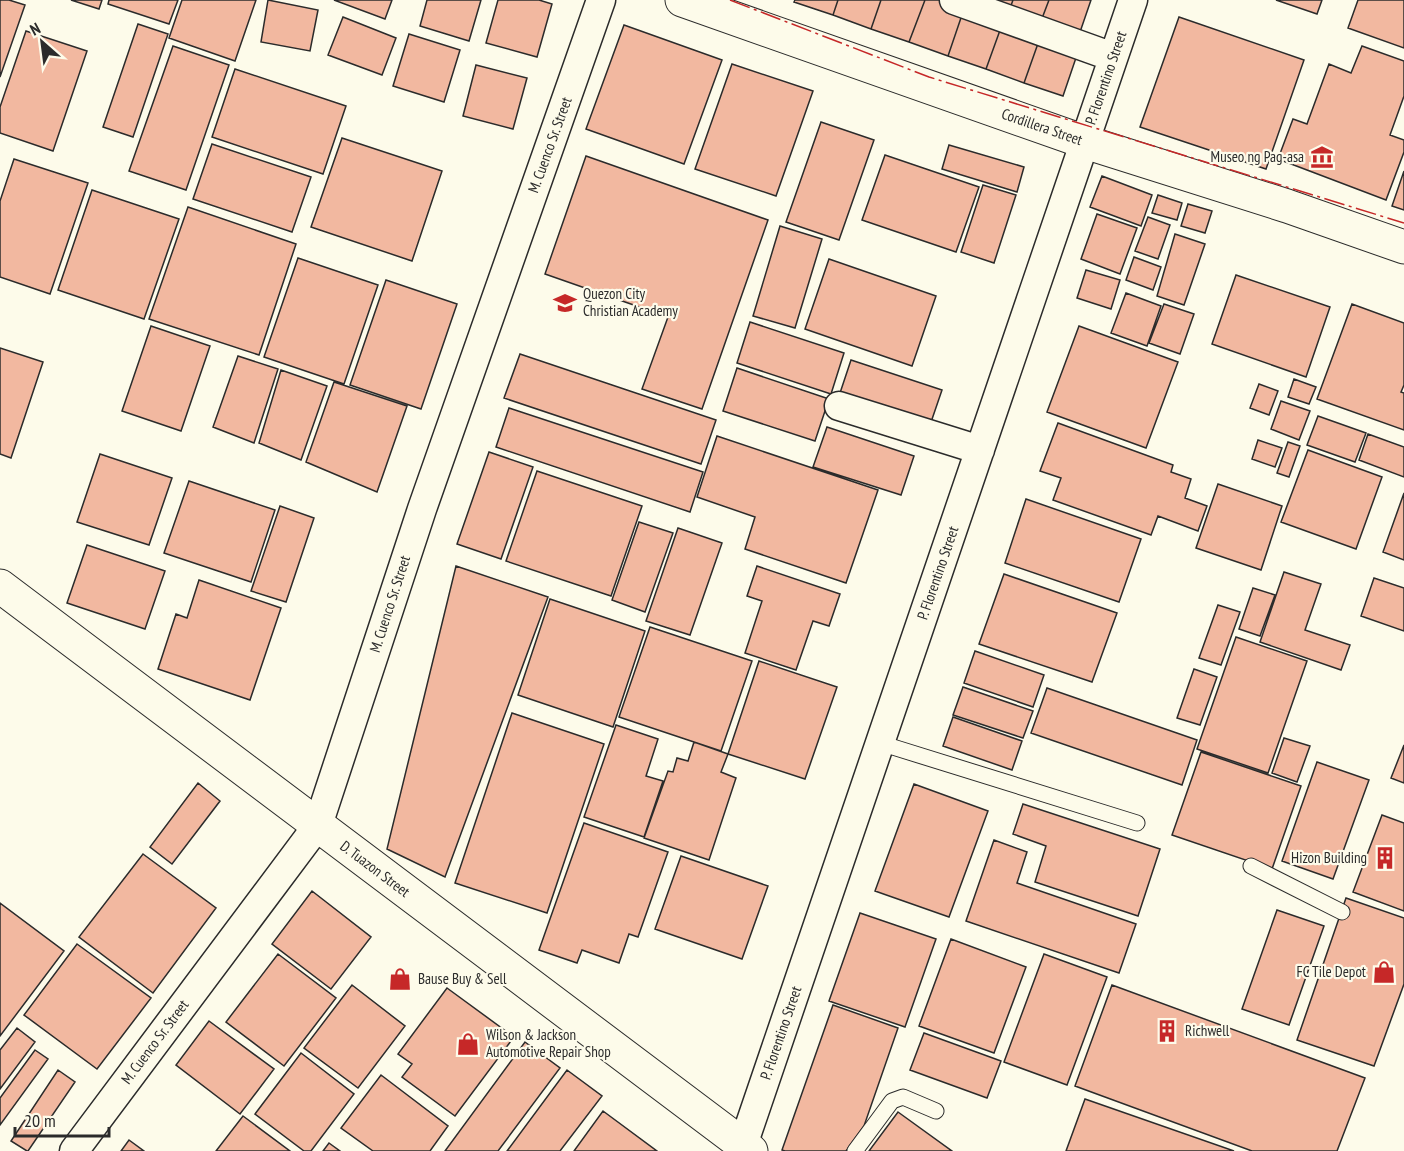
<svg xmlns="http://www.w3.org/2000/svg" width="1404" height="1151" font-family="'PT Sans Narrow',sans-serif">
  <style>
    .building { fill: #f2b8a0; stroke: #2b2b2b; stroke-width: 1.5 }
    .lines { fill: none; stroke-linecap: round; stroke-linejoin: round }
    .service-casing { stroke: #2b2b2b; stroke-width: 17 }
    .minor-casing { stroke: #2b2b2b; stroke-width: 31 }
    .tertiary-casing { stroke: #2b2b2b; stroke-width: 35 }
    .service { stroke: #fdfbea; stroke-width: 15 }
    .minor { stroke: #fdfbea; stroke-width: 28 }
    .tertiary { stroke: #fdfbea; stroke-width: 33 }
    .power { stroke: #c62828; stroke-width: 1.5; stroke-dasharray: 21 4.5 3 4.5; stroke-linecap: butt }
    .labels { text-anchor: middle; stroke-width: 4.5; stroke-linejoin: round; paint-order: stroke }
    .street-label { font-size: 15px; fill: #2b2b2b; stroke: #fdfbea }
    .poi-label { font-size: 15px; fill: #2b2b2b; stroke: #fdfbea; text-anchor: start }
  </style>
  <rect width="100%" height="100%" fill="#fdfbea"/>
  <!-- building -->
  <path class="building" d="M 0,0 L 9,0 L 25,5 L 0,77 Z
    M 71,0 L 102,0 L 99,9 Z
    M 109,0 L 178,0 L 169,24 L 108,4 Z
    M 182,0 L 256,0 L 235,61 L 169,38 Z
    M 268,0 L 318,10 L 310,51 L 261,42 Z
    M 334,0 L 392,0 L 385,19 Z
    M 427,0 L 481,0 L 469,41 L 420,26 Z
    M 498,0 L 539,0 L 552,4 L 537,57 L 486,43 Z
    M 795,0 L 838,0 L 833,15 L 794,2 Z
    M 838,0 L 881,0 L 871,29 L 833,15 Z
    M 881,0 L 925,0 L 909,42 L 871,29 Z
    M 925,0 L 941,0 L 964,9 L 948,56 L 909,42 Z
    M 977,0 L 1013,0 L 1009,11 Z
    M 1013,0 L 1049,0 L 1041,21 L 1009,11 Z
    M 1049,0 L 1091,0 L 1079,35 L 1041,21 Z
    M 1276,0 L 1322,0 L 1317,14 Z
    M 1358,0 L 1404,0 L 1404,48 L 1348,28 Z
    M 964,9 L 1003,22 L 986,69 L 948,56 Z
    M 343,17 L 396,38 L 382,75 L 328,55 Z
    M 1179,17 L 1304,60 L 1266,169 L 1140,127 Z
    M 1003,22 L 1041,35 L 1024,83 L 986,69 Z
    M 138,24 L 168,34 L 133,137 L 103,127 Z
    M 624,25 L 722,60 L 684,164 L 586,129 Z
    M 26,31 L 87,51 L 53,151 L 0,133 L 0,107 Z
    M 409,34 L 460,50 L 444,102 L 393,86 Z
    M 1041,35 L 1079,49 L 1063,96 L 1024,83 Z
    M 173,46 L 229,65 L 186,190 L 129,171 Z
    M 1362,46 L 1404,61 L 1404,96 L 1390,135 L 1404,140 L 1404,152 L 1386,200 L 1278,159 L 1293,119 L 1307,124 L 1329,64 L 1351,73 Z
    M 732,64 L 813,91 L 776,196 L 695,169 Z
    M 476,65 L 527,78 L 513,129 L 463,116 Z
    M 235,69 L 346,106 L 323,174 L 212,137 Z
    M 821,122 L 874,140 L 839,240 L 786,222 Z
    M 342,138 L 442,171 L 412,261 L 311,227 Z
    M 212,144 L 311,177 L 292,232 L 193,199 Z
    M 949,145 L 1024,167 L 1017,192 L 942,169 Z
    M 885,155 L 979,187 L 956,252 L 862,220 Z
    M 586,156 L 768,220 L 702,409 L 642,389 L 668,317 L 545,274 Z
    M 14,159 L 88,183 L 50,294 L 0,277 L 0,201 Z
    M 1404,171 L 1404,210 L 1392,206 Z
    M 1102,176 L 1152,195 L 1141,226 L 1090,207 Z
    M 983,185 L 1016,195 L 994,263 L 961,252 Z
    M 92,190 L 179,219 L 144,319 L 58,290 Z
    M 1158,195 L 1182,203 L 1177,220 L 1152,213 Z
    M 1188,204 L 1212,211 L 1205,233 L 1181,226 Z
    M 188,207 L 296,244 L 259,355 L 149,319 Z
    M 1097,214 L 1137,228 L 1120,274 L 1081,259 Z
    M 1148,217 L 1170,225 L 1158,259 L 1135,251 Z
    M 780,226 L 822,239 L 795,328 L 753,316 Z
    M 1175,234 L 1205,244 L 1184,305 L 1157,296 Z
    M 1134,257 L 1161,267 L 1153,290 L 1126,280 Z
    M 298,258 L 378,285 L 344,384 L 264,357 Z
    M 829,259 L 936,296 L 912,366 L 805,329 Z
    M 1086,270 L 1120,280 L 1111,309 L 1077,298 Z
    M 1236,275 L 1330,307 L 1306,377 L 1212,344 Z
    M 386,280 L 457,304 L 421,409 L 350,385 Z
    M 1126,293 L 1161,306 L 1147,346 L 1111,333 Z
    M 1164,304 L 1194,314 L 1180,354 L 1149,343 Z
    M 1352,304 L 1404,323 L 1404,385 L 1401,392 L 1404,393 L 1404,430 L 1317,399 Z
    M 750,322 L 844,353 L 831,394 L 737,363 Z
    M 151,326 L 210,346 L 181,431 L 122,411 Z
    M 1079,326 L 1178,362 L 1146,448 L 1047,412 Z
    M 0,348 L 43,362 L 11,458 L 0,454 Z
    M 520,354 L 716,420 L 701,464 L 504,398 Z
    M 238,356 L 278,369 L 254,443 L 213,427 Z
    M 851,360 L 942,390 L 929,428 L 838,399 Z
    M 737,368 L 829,399 L 815,441 L 723,411 Z
    M 281,370 L 327,386 L 301,460 L 259,443 Z
    M 1294,379 L 1316,387 L 1309,404 L 1288,397 Z
    M 334,382 L 407,406 L 377,492 L 306,462 Z
    M 1259,384 L 1278,391 L 1269,415 L 1250,408 Z
    M 1281,401 L 1310,411 L 1299,440 L 1271,429 Z
    M 509,408 L 703,472 L 690,512 L 496,447 Z
    M 1318,416 L 1366,433 L 1355,462 L 1307,445 Z
    M 1058,423 L 1173,465 L 1171,472 L 1191,479 L 1185,498 L 1207,506 L 1198,531 L 1158,516 L 1151,535 L 1053,500 L 1061,478 L 1040,471 Z
    M 827,427 L 914,456 L 901,495 L 813,467 Z
    M 1368,434 L 1404,447 L 1404,477 L 1359,460 Z
    M 717,436 L 878,490 L 846,583 L 745,549 L 755,517 L 697,497 Z
    M 1258,440 L 1282,448 L 1275,467 L 1252,459 Z
    M 1288,442 L 1300,446 L 1289,477 L 1277,473 Z
    M 1308,450 L 1382,477 L 1356,549 L 1281,522 Z
    M 489,452 L 533,467 L 501,559 L 457,544 Z
    M 100,454 L 172,478 L 149,545 L 77,522 Z
    M 537,471 L 642,506 L 611,596 L 506,561 Z
    M 189,481 L 275,510 L 251,582 L 164,553 Z
    M 1218,484 L 1282,506 L 1261,570 L 1196,548 Z
    M 1404,493 L 1404,560 L 1383,552 Z
    M 1026,499 L 1141,539 L 1119,602 L 1005,563 Z
    M 280,506 L 314,518 L 286,602 L 251,591 Z
    M 639,522 L 673,533 L 645,612 L 612,600 Z
    M 678,528 L 722,543 L 690,635 L 646,621 Z
    M 87,545 L 165,571 L 145,629 L 67,603 Z
    M 456,566 L 548,597 L 445,877 L 387,849 Z
    M 757,566 L 840,594 L 829,626 L 813,621 L 796,670 L 745,653 L 762,601 L 747,596 Z
    M 1284,572 L 1321,584 L 1305,630 L 1350,645 L 1341,670 L 1260,642 Z
    M 1004,574 L 1117,613 L 1092,682 L 979,644 Z
    M 1374,578 L 1404,588 L 1404,631 L 1361,616 Z
    M 199,580 L 281,608 L 250,700 L 158,669 L 176,614 L 187,618 Z
    M 1253,588 L 1275,595 L 1260,636 L 1239,629 Z
    M 550,599 L 645,631 L 613,727 L 518,695 Z
    M 1218,605 L 1240,612 L 1221,665 L 1199,658 Z
    M 650,627 L 752,661 L 721,751 L 619,717 Z
    M 1236,637 L 1307,661 L 1268,773 L 1197,749 Z
    M 975,651 L 1044,675 L 1033,707 L 964,683 Z
    M 759,661 L 837,687 L 805,779 L 728,754 Z
    M 1194,669 L 1217,677 L 1200,725 L 1177,718 Z
    M 963,687 L 1033,711 L 1023,738 L 953,715 Z
    M 1047,688 L 1197,740 L 1182,785 L 1031,733 Z
    M 512,713 L 604,744 L 547,913 L 455,883 Z
    M 953,717 L 1022,741 L 1012,770 L 943,746 Z
    M 616,725 L 658,739 L 646,776 L 663,781 L 644,837 L 584,817 Z
    M 1284,738 L 1310,746 L 1297,782 L 1272,773 Z
    M 694,742 L 728,754 L 721,772 L 736,778 L 709,860 L 644,838 L 668,771 L 673,772 L 677,758 L 688,761 Z
    M 1404,745 L 1404,783 L 1391,778 Z
    M 1201,752 L 1301,786 L 1272,869 L 1172,835 Z
    M 1317,762 L 1369,780 L 1333,879 L 1282,861 Z
    M 198,783 L 220,801 L 172,864 L 150,847 Z
    M 914,784 L 988,811 L 949,917 L 875,891 Z
    M 1023,804 L 1160,849 L 1138,916 L 1035,882 L 1046,846 L 1013,834 Z
    M 1382,815 L 1404,823 L 1404,911 L 1353,892 Z
    M 584,823 L 668,852 L 638,937 L 629,934 L 619,963 L 582,950 L 577,963 L 539,950 Z
    M 994,840 L 1027,852 L 1017,883 L 1136,924 L 1119,973 L 966,921 Z
    M 143,854 L 216,908 L 153,993 L 79,937 Z
    M 681,856 L 768,886 L 742,959 L 655,929 Z
    M 312,891 L 371,937 L 331,989 L 272,944 Z
    M 1346,898 L 1404,918 L 1404,984 L 1374,1066 L 1297,1040 Z
    M 0,903 L 64,951 L 0,1036 Z
    M 1277,910 L 1324,926 L 1289,1025 L 1242,1009 Z
    M 860,913 L 936,939 L 905,1027 L 829,1001 Z
    M 951,939 L 1026,967 L 994,1053 L 919,1026 Z
    M 77,944 L 151,998 L 97,1069 L 24,1015 Z
    M 278,954 L 336,998 L 284,1066 L 226,1022 Z
    M 1044,954 L 1107,977 L 1067,1085 L 1004,1062 Z
    M 352,985 L 405,1026 L 358,1088 L 304,1048 Z
    M 1112,985 L 1365,1078 L 1337,1151 L 1252,1151 L 1075,1086 Z
    M 447,988 L 514,1037 L 455,1116 L 402,1077 L 412,1064 L 398,1054 Z
    M 833,1005 L 898,1028 L 864,1126 L 846,1151 L 785,1151 L 782,1150 Z
    M 209,1021 L 274,1069 L 240,1114 L 176,1065 Z
    M 17,1028 L 35,1042 L 0,1089 L 0,1050 Z
    M 924,1033 L 1001,1061 L 987,1098 L 910,1070 Z
    M 525,1042 L 560,1068 L 498,1151 L 445,1151 Z
    M 35,1050 L 48,1059 L 0,1125 L 0,1098 Z
    M 301,1053 L 354,1094 L 311,1151 L 304,1151 L 255,1114 Z
    M 58,1070 L 75,1082 L 28,1151 L 27,1151 L 11,1141 Z
    M 567,1070 L 602,1096 L 560,1151 L 507,1151 Z
    M 381,1075 L 448,1126 L 430,1151 L 373,1151 L 341,1128 Z
    M 1085,1099 L 1234,1151 L 1066,1151 Z
    M 603,1111 L 657,1151 L 574,1151 Z
    M 898,1112 L 952,1151 L 869,1151 Z
    M 243,1116 L 290,1151 L 216,1151 Z
    M 129,1140 L 144,1151 L 121,1151 Z
    M 329,1143 L 340,1151 L 323,1151 Z"/>
  <g class="lines">
    <!-- service casing -->
    <g class="service-casing">
      <path id="service" d="M 880,743 L 1137,823
        M 1251,866 L 1342,912
        M 855,1151 L 892,1101 L 903,1097 L 936,1111"/>
    </g>
    <!-- minor casing -->
    <g class="minor-casing">
      <path id="minor" d="M 954,0 L 1113,57
        M 839,406 L 980,450
        M 743,1145 L 1133,0
        M 74,1151 L 318,825 L 422,509 L 601,0"/>
    </g>
    <!-- tertiary casing -->
    <g class="tertiary-casing">
      <path id="tertiary" d="M 682,0 L 1085,142 L 1287,206 L 1404,247
        M 0,586 L 751,1151"/>
    </g>
    <!-- service -->
    <use href="#service" class="service"/>
    <!-- minor -->
    <use href="#minor" class="minor"/>
    <!-- tertiary -->
    <use href="#tertiary" class="tertiary"/>
    <!-- power -->
    <path class="power" d="M 730,0 L 929,77 L 1404,223"/>
  </g>
  <!-- icons -->
  <defs>
    <g id="museum-bare" transform="scale(1.8)"><path d="M0-6L6-3V-2H-6V-3ZM-5-1h2V3h-2ZM-1-1h2V3h-2ZM3-1h2V3H3ZM-6 4H6V6H-6Z" fill="#c62828" stroke="#fdfbea" stroke-width="2.5" paint-order="stroke"/></g>
    <g id="school-bare" transform="scale(1.8)"><path d="M0-5L7-2L0 1L-7-2ZM-4 1L0 2.5L4 1V4Q0 6-4 4Z" fill="#c62828" stroke="#fdfbea" stroke-width="2.5" paint-order="stroke"/></g>
    <g id="building-bare" transform="scale(1.8)"><path d="M-4-6H4V6H1V3H-1V6H-4ZM-2.5-4.3h1.7v1.8h-1.7ZM.8-4.3h1.7v1.8H.8ZM-2.5-1h1.7V.8h-1.7ZM.8-1h1.7V.8H.8Z" fill="#c62828" stroke="#fdfbea" stroke-width="2.5" paint-order="stroke"/></g>
    <g id="shop-bare" transform="scale(1.8)"><path d="M-5-2.5h2.3a2.7 3.5 0 0 1 5.4 0H5L5.5 6h-11ZM-1.5-2.5h3a1.5 2.3 0 0 0-3 0Z" fill="#c62828" stroke="#fdfbea" stroke-width="2.5" paint-order="stroke"/></g>
  </defs>
  <g fill-rule="evenodd">
    <use href="#museum-bare" x="1322" y="157"/>
    <use href="#school-bare" x="565" y="303"/>
    <use href="#building-bare" x="1385" y="858"/>
    <use href="#shop-bare" x="1384" y="972"/>
    <use href="#shop-bare" x="400" y="979"/>
    <use href="#building-bare" x="1167" y="1031"/>
    <use href="#shop-bare" x="468" y="1044"/>
  </g>
  <g class="labels">
    <!-- street labels -->
    <g class="street-label">
      <text transform="translate(1106 78) rotate(-71)" y="5">P. Florentino Street</text>
      <text transform="translate(1042 127) rotate(19)" y="5">Cordillera Street</text>
      <text transform="translate(550 145) rotate(-70)" y="5">M. Cuenco Sr. Street</text>
      <text transform="translate(938 573) rotate(-71)" y="5">P. Florentino Street</text>
      <text transform="translate(390 604) rotate(-72)" y="5">M. Cuenco Sr. Street</text>
      <text transform="translate(375 869) rotate(37)" y="5">D. Tuazon Street</text>
      <text transform="translate(781 1033) rotate(-71)" y="5">P. Florentino Street</text>
      <text transform="translate(155 1042) rotate(-53)" y="5">M. Cuenco Sr. Street</text>
    </g>
    <!-- poi labels -->
    <g class="poi-label">
      <text x="1304" y="162" text-anchor="end">Museo ng Pag-asa</text>
      <text x="583" y="299">Quezon City<tspan x="583" dy="17">Christian Academy</tspan></text>
      <text x="1367" y="863" text-anchor="end">Hizon Building</text>
      <text x="1366" y="977" text-anchor="end">FC Tile Depot</text>
      <text x="418" y="984">Bause Buy &amp; Sell</text>
      <text x="1185" y="1036">Richwell</text>
      <text x="486" y="1040">Wilson &amp; Jackson<tspan x="486" dy="17">Automotive Repair Shop</tspan></text>
    </g>
  </g>
  <!-- north arrow -->
  <g transform="translate(42 42) rotate(332)" stroke="#fdfbea" stroke-width="4.5" paint-order="stroke">
  <path d="M0-4.5L10 22L0 15L-10 22Z" fill="#2b2b2b"/>
  <text y="-9" font-size="16" font-weight="bold" text-anchor="middle" fill="#2b2b2b">N</text>
  </g>
  <!-- scale -->
  <path d="M15 1127v9h94v-9" fill="none" stroke="#2b2b2b" stroke-width="3"/>
  <text x="24" y="1127" font-size="18" fill="#2b2b2b" stroke="#fdfbea" stroke-width="4.5" paint-order="stroke">20 m</text>
</svg>
